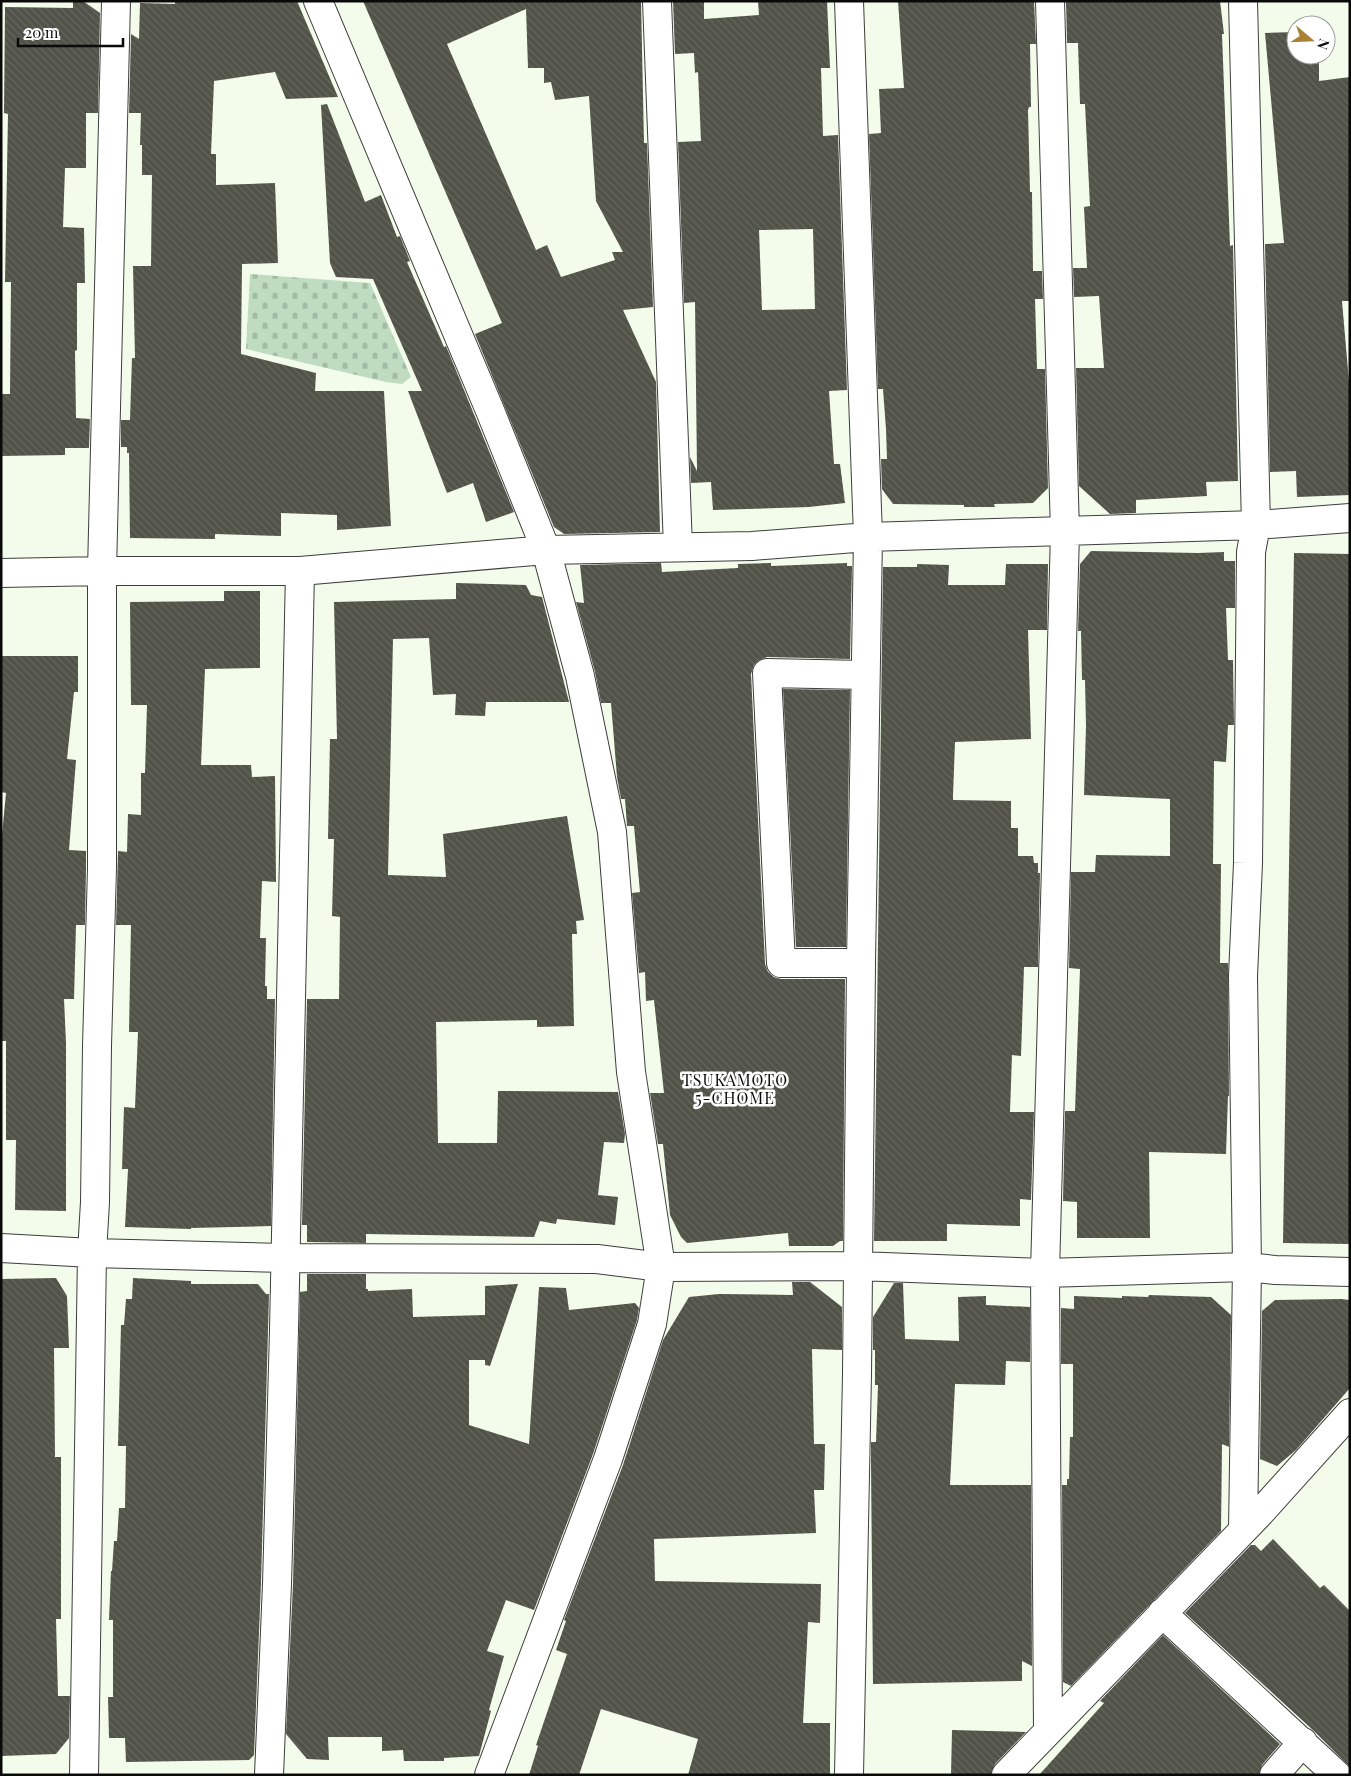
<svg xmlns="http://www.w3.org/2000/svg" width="1351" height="1776" font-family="'Playfair Display',serif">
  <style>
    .cemetery { fill: url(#cemetery-stones) }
    .building { fill: url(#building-back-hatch); fill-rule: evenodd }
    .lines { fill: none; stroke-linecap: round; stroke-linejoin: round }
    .street-casing { stroke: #3d3d3d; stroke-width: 30 }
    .street { stroke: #fff; stroke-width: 28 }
    .labels { text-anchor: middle; stroke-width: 5; stroke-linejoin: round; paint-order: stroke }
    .neighbourhood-label { font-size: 16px; letter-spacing: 1px; fill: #0a0a0a; stroke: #fff }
  </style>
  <defs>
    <pattern id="cemetery-stones" width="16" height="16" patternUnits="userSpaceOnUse" patternTransform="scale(1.25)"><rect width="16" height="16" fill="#bfdbc0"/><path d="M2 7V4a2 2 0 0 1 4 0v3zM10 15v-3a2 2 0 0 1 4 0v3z" fill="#a3bba4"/></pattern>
    <pattern id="building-back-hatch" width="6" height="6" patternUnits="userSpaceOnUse" patternTransform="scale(1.25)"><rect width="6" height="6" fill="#515248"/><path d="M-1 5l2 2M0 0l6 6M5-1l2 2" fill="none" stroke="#65665e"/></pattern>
  </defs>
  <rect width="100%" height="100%" fill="#f3fcea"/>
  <!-- cemetery -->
  <path class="cemetery" d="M 250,274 L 370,283 L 411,377 L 402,384 L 386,382 L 246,349 Z"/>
  <!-- building -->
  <path class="building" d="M 73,1 L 83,1 L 100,13 L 98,113 L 86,113 L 86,168 L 65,168 L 63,227 L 84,228 L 85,283 L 77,283 L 77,350 L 75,351 L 76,418 L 90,419 L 89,448 L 65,448 L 65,455 L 1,456 L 1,394 L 10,394 L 11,282 L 5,282 L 8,114 L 4,113 L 5,7 L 73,8 Z
    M 175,1 L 297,1 L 338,97 L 286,99 L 275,72 L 214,81 L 211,154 L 216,154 L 216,185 L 275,183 L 278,263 L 242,264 L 241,354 L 316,373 L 315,391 L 384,391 L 391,526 L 337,530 L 337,515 L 281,513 L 281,536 L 215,534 L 215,539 L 130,538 L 129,453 L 127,453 L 127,447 L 121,447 L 121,420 L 130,420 L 132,358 L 135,358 L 133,266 L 151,266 L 152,175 L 142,175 L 142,145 L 140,145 L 141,113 L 129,113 L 131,34 L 139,39 L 140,3 L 175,4 Z
    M 363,1 L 641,1 L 644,143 L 647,143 L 653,307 L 623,310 L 656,382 L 660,532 L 564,534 L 554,527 L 475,334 L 502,323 ZM 526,9 L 528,68 L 544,68 L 544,83 L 551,82 L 555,100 L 589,96 L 596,201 L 623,252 L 612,252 L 615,260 L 561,277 L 547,245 L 536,250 L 447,44 Z
    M 673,1 L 704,1 L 704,19 L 759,15 L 758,1 L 827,1 L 830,68 L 821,68 L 823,136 L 838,135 L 847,390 L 829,391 L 834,464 L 840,464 L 845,503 L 809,507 L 713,510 L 711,482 L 691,483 L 690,457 L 697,471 L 695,302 L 684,303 L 678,142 L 701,141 L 698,72 L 695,73 L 694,53 L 675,54 ZM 813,229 L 815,309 L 762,310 L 759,230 Z
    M 898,1 L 1034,1 L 1036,44 L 1030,44 L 1031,107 L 1029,107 L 1028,110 L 1030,192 L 1032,192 L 1033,271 L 1042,271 L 1043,299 L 1035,299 L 1037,369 L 1045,369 L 1048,488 L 1033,503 L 994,504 L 995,507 L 964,507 L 964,505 L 893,504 L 882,489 L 881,459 L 887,459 L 886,429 L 883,389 L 878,389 L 869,134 L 881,133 L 879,89 L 904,88 Z
    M 1066,1 L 1220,1 L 1224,34 L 1222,34 L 1230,246 L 1233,245 L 1238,481 L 1206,482 L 1207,496 L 1136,500 L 1136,513 L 1110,514 L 1079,486 L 1076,368 L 1104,368 L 1099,296 L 1074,297 L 1073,268 L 1087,268 L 1084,207 L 1090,206 L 1085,104 L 1080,104 L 1078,43 L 1067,43 Z
    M 1296,32 L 1296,55 L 1319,55 L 1319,81 L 1350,77 L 1350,301 L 1342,301 L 1349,382 L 1350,495 L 1297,497 L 1296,471 L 1270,472 L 1265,244 L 1284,243 L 1265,33 Z
    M 327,104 L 365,202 L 381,195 L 397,237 L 400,236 L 410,261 L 407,262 L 444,347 L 446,346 L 514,512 L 486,522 L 473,483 L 447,493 L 408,391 L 422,391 L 373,279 L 336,277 L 330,263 L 321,105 Z
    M 1091,551 L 1198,553 L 1224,552 L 1224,561 L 1235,561 L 1235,608 L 1226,608 L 1228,660 L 1233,660 L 1234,725 L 1228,725 L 1226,762 L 1214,761 L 1213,864 L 1221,864 L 1220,963 L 1228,963 L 1229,1096 L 1228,1096 L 1226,1154 L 1149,1152 L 1150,1238 L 1077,1238 L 1077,1202 L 1063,1201 L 1065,1111 L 1075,1111 L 1080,969 L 1069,968 L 1071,872 L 1095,872 L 1096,855 L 1170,856 L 1170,799 L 1084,795 L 1086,726 L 1085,680 L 1082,680 L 1081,631 L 1078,631 L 1080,564 Z
    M 1294,553 L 1350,554 L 1350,1244 L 1283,1243 Z
    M 661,563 L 662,572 L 738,568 L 738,564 L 771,563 L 771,566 L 847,563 L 847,566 L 852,566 L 850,659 L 767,657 L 759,660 L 754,665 L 751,674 L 765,964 L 768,972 L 774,977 L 781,979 L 845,979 L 843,1241 L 840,1241 L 833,1246 L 789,1246 L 788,1233 L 687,1243 L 681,1237 L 670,1215 L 663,1144 L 658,1144 L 650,1093 L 664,1093 L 654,1000 L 646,1001 L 645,972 L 639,973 L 632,893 L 640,892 L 634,826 L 627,826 L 625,799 L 621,799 L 617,777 L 611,703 L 601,703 L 595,672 L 576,602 L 584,603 L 580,565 Z
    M 917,564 L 949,565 L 948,585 L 1005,585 L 1006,564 L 1048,564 L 1047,630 L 1028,630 L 1031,739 L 955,742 L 953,796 L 953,800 L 1011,801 L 1011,828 L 1018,828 L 1018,856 L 1033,856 L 1034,863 L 1038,863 L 1038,873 L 1040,873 L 1038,967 L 1024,967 L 1021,1056 L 1012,1055 L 1010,1112 L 1034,1112 L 1031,1200 L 1020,1199 L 1020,1226 L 947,1224 L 947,1241 L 874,1241 L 883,567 L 917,567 Z
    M 456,583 L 526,585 L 531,595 L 542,597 L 569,702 L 486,702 L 485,716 L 455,715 L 456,694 L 433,695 L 429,638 L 393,639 L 388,875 L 446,877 L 443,834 L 567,816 L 584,920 L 576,921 L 577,934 L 572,934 L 574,1026 L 537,1027 L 537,1020 L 436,1022 L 438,1143 L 497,1143 L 498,1091 L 618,1092 L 625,1134 L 624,1143 L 604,1142 L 598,1195 L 618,1197 L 615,1225 L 557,1219 L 556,1224 L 540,1221 L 534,1237 L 366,1234 L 366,1243 L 307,1242 L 307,1225 L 302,1225 L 307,999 L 339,999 L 340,917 L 332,916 L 334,839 L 328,839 L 330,739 L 337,739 L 334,602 L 456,599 Z
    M 224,591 L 260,591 L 260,668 L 205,669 L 201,765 L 251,765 L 252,777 L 275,776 L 276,882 L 262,881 L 260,938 L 266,938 L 265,986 L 267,986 L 267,999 L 275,999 L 271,1226 L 191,1228 L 191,1229 L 125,1227 L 128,1169 L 122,1169 L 124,1107 L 135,1108 L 138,1032 L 129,1032 L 131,925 L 116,925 L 118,851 L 127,852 L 128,814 L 141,815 L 141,773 L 145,773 L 147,705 L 131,705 L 130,602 L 224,601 Z
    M 1,656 L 78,656 L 78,692 L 74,692 L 67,759 L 76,760 L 69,850 L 86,851 L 86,868 L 85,925 L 76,925 L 74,999 L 64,999 L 66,1043 L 66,1211 L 15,1210 L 16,1140 L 6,1140 L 6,1041 L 1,1041 L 1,845 L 6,793 L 1,792 Z
    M 783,689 L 850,690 L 846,947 L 796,947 Z
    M 307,1274 L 366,1274 L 366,1289 L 368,1289 L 368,1291 L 412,1289 L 413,1317 L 485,1315 L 485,1286 L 518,1284 L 490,1366 L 485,1365 L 485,1360 L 469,1360 L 469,1425 L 529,1444 L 539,1287 L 566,1288 L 569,1310 L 635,1303 L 639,1308 L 637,1320 L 593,1454 L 534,1610 L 506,1600 L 487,1651 L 504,1656 L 489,1710 L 491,1711 L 479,1756 L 444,1758 L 444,1761 L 404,1761 L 403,1750 L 382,1751 L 382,1737 L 328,1737 L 329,1760 L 307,1759 L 286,1734 L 293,1584 L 300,1292 L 307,1291 Z
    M 56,1278 L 67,1296 L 69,1348 L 54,1348 L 55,1457 L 61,1457 L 61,1619 L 56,1619 L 58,1696 L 70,1696 L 69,1738 L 56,1754 L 1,1756 L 1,1279 Z
    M 133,1278 L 191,1281 L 191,1284 L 258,1284 L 266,1294 L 269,1294 L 261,1583 L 254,1755 L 249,1760 L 126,1762 L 125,1738 L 109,1738 L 108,1697 L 113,1697 L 113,1620 L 109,1620 L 111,1571 L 112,1571 L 114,1541 L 117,1541 L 119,1508 L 125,1508 L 126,1446 L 118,1446 L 121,1325 L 124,1325 L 126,1299 L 132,1299 Z
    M 792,1282 L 810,1282 L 842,1307 L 842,1350 L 812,1349 L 814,1444 L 825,1444 L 824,1490 L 814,1490 L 816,1533 L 654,1539 L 655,1581 L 821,1584 L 820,1623 L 808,1622 L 803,1723 L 830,1723 L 830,1775 L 688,1775 L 698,1739 L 601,1709 L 579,1775 L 529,1775 L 538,1746 L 536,1745 L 567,1654 L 556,1650 L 566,1621 L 564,1620 L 623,1465 L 663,1340 L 689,1297 L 719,1294 L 793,1295 Z
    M 894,1283 L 903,1283 L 905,1339 L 959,1341 L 958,1297 L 986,1296 L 986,1305 L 1030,1307 L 1030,1362 L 1006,1361 L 1005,1385 L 955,1384 L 950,1485 L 1031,1485 L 1032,1666 L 1022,1661 L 1022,1681 L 873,1684 L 871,1462 L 871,1442 L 876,1442 L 878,1385 L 875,1385 L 875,1350 L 873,1350 L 873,1317 Z
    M 1149,1295 L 1211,1297 L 1231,1315 L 1229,1447 L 1222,1444 L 1221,1531 L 1071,1686 L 1063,1682 L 1062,1485 L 1067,1485 L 1067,1479 L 1069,1479 L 1070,1437 L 1073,1437 L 1073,1364 L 1061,1364 L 1061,1308 L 1074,1309 L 1074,1296 L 1122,1298 L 1122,1296 L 1148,1297 Z
    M 1341,1299 L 1350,1300 L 1350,1388 L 1296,1450 L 1277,1466 L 1260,1459 L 1262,1311 L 1275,1300 Z
    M 1273,1539 L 1320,1588 L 1324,1585 L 1350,1611 L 1350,1767 L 1314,1731 L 1185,1613 L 1251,1545 L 1255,1545 L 1261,1551 Z
    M 1163,1635 L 1280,1744 L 1262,1765 L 1259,1775 L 1039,1775 L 1104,1703 L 1100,1701 Z
    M 952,1730 L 1026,1732 L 995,1764 L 991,1775 L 951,1775 Z"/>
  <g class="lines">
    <!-- street casing -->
    <g class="street-casing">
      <path id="street" d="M 318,1 L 491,413 L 546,550 L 580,676 L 612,832 L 631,1072 L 661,1267 L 652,1324 L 608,1459 L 489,1775
        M 657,1 L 678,547
        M 849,1 L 868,537 L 861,963 L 857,1374 L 849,1775
        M 1243,1 L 1256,525 L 1251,552 L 1248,863 L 1243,976 L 1247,1267 L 1243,1530
        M 1,573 L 102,571 L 300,571 L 546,550 L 752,546 L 868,537 L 1256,525 L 1350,518
        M 861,963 L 781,963 L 767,673 L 865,675
        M 1,1248 L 92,1253 L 285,1258 L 597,1259 L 661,1267 L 857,1266 L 1045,1273 L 1247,1267 L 1275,1270 L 1350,1272
        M 1162,1613 L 1337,1775
        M 1048,1731 L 1045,1273 L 1065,532 L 1050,1
        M 84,1775 L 92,1253 L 95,1202 L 97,1046 L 102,868 L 102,571 L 116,1
        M 269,1775 L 277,1584 L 284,1330 L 300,571
        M 1006,1775 L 1259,1514 L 1350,1413
        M 1274,1775 L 1303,1742"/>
    </g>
    <!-- street -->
    <use href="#street" class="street"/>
  </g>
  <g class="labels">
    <!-- neighbourhood labels -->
    <g class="neighbourhood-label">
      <text x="735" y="1086">TSUKAMOTO<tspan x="735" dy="18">5-CHOME</tspan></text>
    </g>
  </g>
  <!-- border -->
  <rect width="1351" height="1776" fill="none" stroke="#0a0a0a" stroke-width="5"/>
  <!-- north arrow -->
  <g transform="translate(1311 40) rotate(109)"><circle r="24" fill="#ffffff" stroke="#9d9d9d"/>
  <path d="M0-4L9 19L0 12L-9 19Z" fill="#a98034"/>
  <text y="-8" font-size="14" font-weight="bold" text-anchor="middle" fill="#0a0a0a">N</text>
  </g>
  <!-- scale -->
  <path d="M18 38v8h105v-8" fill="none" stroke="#0a0a0a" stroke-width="2.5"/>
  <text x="25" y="38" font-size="15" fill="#0a0a0a" stroke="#ffffff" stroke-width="4" paint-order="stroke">20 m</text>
</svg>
